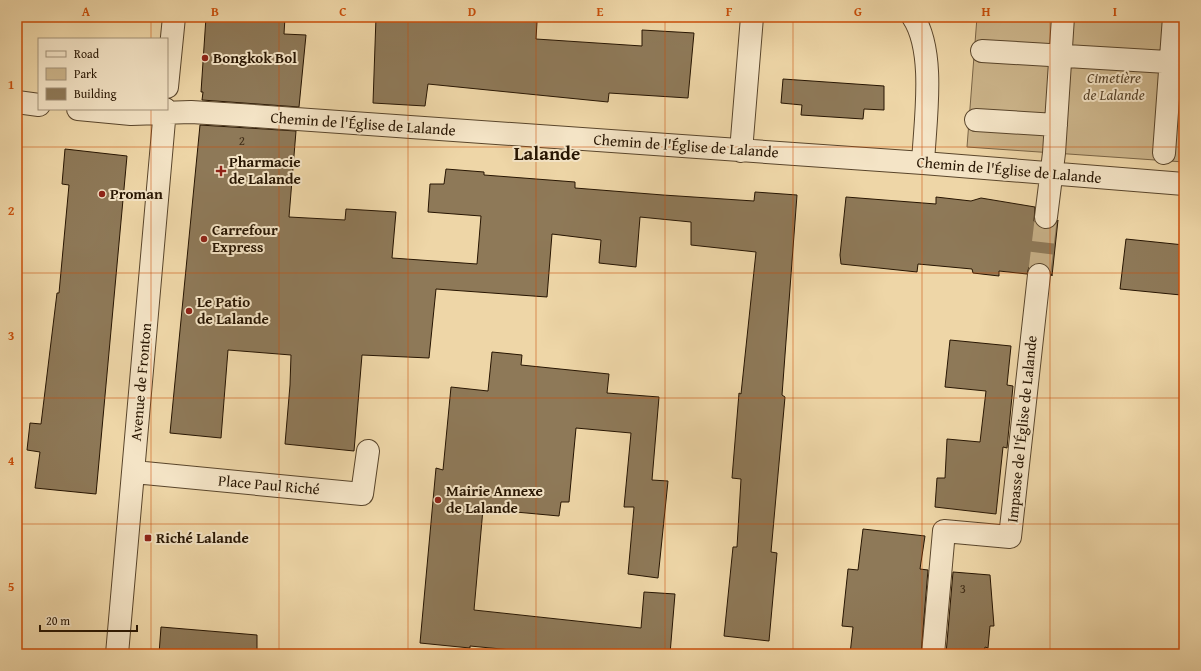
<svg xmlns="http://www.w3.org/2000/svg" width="1201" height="671" font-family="'Gentium Book Plus',serif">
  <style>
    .green { fill: #ccb58b; stroke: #7a6546 }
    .building { fill: #8e7958; stroke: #271502 }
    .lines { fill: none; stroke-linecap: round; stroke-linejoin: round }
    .minor-tunnel { stroke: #c6af86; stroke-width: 22; stroke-dasharray: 22 11; stroke-linecap: butt }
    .minor-casing { stroke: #59452b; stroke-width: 24 }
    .minor { stroke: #f4e4c6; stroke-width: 22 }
    .grid { fill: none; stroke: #cb4f0a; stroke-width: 1; stroke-opacity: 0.55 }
    .poi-dot { fill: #8f2418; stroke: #f4e4c6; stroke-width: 1.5 }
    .labels { text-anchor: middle; stroke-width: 4; stroke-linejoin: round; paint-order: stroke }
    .number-label { font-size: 13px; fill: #412e18 }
    .poi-label { font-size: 15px; font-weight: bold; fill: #271502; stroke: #f4e4c6; text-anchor: start }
    .park-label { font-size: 15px; font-style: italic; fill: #59452b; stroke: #f4e4c6 }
    .street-label { font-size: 15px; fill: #271502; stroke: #f4e4c6 }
    .district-label { font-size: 19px; font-weight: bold; fill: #271502; stroke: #f4e4c6 }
    .neatline { fill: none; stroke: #cb4f0a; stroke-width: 1.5 }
    .grid-label { font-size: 13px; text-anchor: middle; font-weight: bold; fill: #cb4f0a }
  </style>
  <rect width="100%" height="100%" fill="#eed6a7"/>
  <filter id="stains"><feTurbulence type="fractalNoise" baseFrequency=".005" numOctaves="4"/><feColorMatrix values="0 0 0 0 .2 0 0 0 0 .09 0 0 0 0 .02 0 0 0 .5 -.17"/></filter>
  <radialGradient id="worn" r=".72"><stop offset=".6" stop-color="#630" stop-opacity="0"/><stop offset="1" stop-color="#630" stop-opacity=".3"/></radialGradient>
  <!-- green -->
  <path class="green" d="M 977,17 L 1184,17 L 1184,162 L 967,147 Z"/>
  <!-- building -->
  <path class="building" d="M 206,17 L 285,17 L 284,34 L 306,35 L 299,107 L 202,100 L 203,92 L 201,92 Z
    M 376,17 L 488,17 L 537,22 L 536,39 L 642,46 L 642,30 L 694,33 L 688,98 L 609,93 L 608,102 L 428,84 L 425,106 L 373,103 Z
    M 783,79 L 884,86 L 884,110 L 864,109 L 863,119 L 801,115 L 802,105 L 781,103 Z
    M 200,125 L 296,131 L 289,217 L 345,220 L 346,209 L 396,212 L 392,258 L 477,264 L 481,216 L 428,212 L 430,184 L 444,184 L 446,169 L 484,172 L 484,175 L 575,182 L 575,188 L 663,195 L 754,201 L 755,192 L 797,195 L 782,395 L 785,397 L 771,552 L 777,553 L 769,641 L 724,636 L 733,547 L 737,547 L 741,479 L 732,478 L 739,393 L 741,394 L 756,252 L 691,245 L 691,222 L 640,217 L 636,267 L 599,263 L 601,240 L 552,234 L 547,297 L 436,289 L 429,358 L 362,355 L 354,451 L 285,444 L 290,385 L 291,355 L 266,353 L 228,350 L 221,438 L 170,433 Z
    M 65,149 L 127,156 L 96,494 L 35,488 L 40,452 L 27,450 L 30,423 L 41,424 L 57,293 L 59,293 L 69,185 L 62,184 Z
    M 846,197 L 936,204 L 936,197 L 971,201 L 981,198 L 1035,207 L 1034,221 L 1039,227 L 1045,229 L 1050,229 L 1058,220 L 1052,276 L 1047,265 L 1040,263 L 1034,263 L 1029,267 L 1027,274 L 999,271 L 999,276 L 973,273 L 972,269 L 918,264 L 917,272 L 841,264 L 840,255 Z
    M 1126,239 L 1184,245 L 1181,295 L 1120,289 Z
    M 950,340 L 1011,346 L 1007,385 L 1013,386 L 1007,448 L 1003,447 L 996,514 L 935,507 L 937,478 L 945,478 L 947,439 L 980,442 L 986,391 L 945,387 Z
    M 492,352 L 522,355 L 521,365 L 609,374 L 607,393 L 659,397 L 652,480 L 668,481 L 658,578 L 628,574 L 634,507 L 624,507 L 631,433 L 576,428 L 569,502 L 561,502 L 559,516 L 483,509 L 474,610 L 641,628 L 644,592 L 675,594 L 670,654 L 553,654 L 470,646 L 470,648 L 420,643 L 436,468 L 443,470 L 451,387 L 488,391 Z
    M 863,529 L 925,536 L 920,569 L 928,570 L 921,654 L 850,654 L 853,627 L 842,626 L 848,569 L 858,570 Z
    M 953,572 L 990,575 L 994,626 L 990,626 L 988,648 L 985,647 L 984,654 L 946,654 Z
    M 161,627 L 257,635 L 257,654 L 159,654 Z"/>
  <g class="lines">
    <!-- minor-tunnel -->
    <path class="minor-tunnel" d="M 1039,275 L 1046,217"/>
    <!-- minor casing -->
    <g class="minor-casing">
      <path id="minor" d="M 913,17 C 936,52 925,121 923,163
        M 982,51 L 1184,63
        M 167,87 L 174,17
        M 17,102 L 39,105
        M 78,109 L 131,114 L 191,112 L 240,115 L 923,163 L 1184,184
        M 976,120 L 1056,125
        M 741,151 L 752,17
        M 1164,153 L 1174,17
        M 1046,217 L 1054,153 L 1063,17
        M 134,472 L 362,494 L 368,451
        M 117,654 L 165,109
        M 933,654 L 944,531 L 1010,537 L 1039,275"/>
    </g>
    <!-- minor -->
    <use href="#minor" class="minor"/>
  </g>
  <!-- grid -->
  <path class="grid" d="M 151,17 L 151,39M 279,17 L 279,654M 408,17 L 408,654M 536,17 L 536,654M 665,17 L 665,654M 793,17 L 793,654M 922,17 L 922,654M 1050,17 L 1050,654M 151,109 L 151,654M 17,147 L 1184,147M 17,273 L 1184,273M 17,398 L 1184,398M 17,524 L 1184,524"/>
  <!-- markers -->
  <g class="poi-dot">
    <circle cx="205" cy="58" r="4"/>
    <path d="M219 165h4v4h4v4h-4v4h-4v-4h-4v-4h4z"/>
    <circle cx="102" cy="194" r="4"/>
    <circle cx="204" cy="239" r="4"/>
    <circle cx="189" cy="311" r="4"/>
    <circle cx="438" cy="500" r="4"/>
    <rect x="144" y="534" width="8" height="8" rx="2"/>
  </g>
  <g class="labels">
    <!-- number labels -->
    <g class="number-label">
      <text x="242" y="145">2</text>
      <text x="963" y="593">3</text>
    </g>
    <!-- poi labels -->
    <g class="poi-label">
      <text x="213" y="63">Bongkok Bol</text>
      <text x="229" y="167">Pharmacie<tspan x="229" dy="17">de Lalande</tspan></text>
      <text x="110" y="199">Proman</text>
      <text x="212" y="235">Carrefour<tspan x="212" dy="17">Express</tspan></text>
      <text x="197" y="307">Le Patio<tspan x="197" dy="17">de Lalande</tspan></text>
      <text x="446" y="496">Mairie Annexe<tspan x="446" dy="17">de Lalande</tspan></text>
      <text x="156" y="543">Riché Lalande</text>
    </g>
    <!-- park labels -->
    <g class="park-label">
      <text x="1114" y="83">Cimetière<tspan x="1114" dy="17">de Lalande</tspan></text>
    </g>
    <!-- street labels -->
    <g class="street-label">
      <text transform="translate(363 124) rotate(4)" y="5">Chemin de l'Église de Lalande</text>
      <text transform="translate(686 146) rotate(4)" y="5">Chemin de l'Église de Lalande</text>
      <text transform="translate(1009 170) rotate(5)" y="5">Chemin de l'Église de Lalande</text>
      <text transform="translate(141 382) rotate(-85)" y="5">Avenue de Fronton</text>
      <text transform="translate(1022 429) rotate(-84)" y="5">Impasse de l'Église de Lalande</text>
      <text transform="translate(269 485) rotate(5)" y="5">Place Paul Riché</text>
    </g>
    <!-- district labels -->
    <g class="district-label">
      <text x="547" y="160">Lalande</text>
    </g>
  </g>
  <!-- margin -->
  <rect width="1201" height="671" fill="none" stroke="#eed6a7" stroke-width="44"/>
  <!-- legend -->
  <rect x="38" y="38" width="130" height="72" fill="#f4e4c6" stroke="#a29178"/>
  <rect x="46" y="51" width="20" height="6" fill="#f4e4c6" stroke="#a29178"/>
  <text x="74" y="58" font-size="12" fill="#271502">Road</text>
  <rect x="46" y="68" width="20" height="12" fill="#ccb58b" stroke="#a29178"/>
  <text x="74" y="78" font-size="12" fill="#271502">Park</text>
  <rect x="46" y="88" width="20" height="12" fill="#8e7958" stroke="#a29178"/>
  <text x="74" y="98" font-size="12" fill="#271502">Building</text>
  <!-- scale -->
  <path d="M40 625v6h97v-6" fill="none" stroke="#271502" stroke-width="2"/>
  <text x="46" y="625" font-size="12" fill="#271502" stroke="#f4e4c6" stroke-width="3" paint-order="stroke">20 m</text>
  <rect x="22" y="22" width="1157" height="627" class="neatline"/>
  <g class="grid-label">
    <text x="86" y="16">A</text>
    <text x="215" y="16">B</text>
    <text x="343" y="16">C</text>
    <text x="472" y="16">D</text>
    <text x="600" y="16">E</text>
    <text x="729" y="16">F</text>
    <text x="858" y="16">G</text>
    <text x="986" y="16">H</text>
    <text x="1115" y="16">I</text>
    <text x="11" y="89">1</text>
    <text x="11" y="215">2</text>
    <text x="11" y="340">3</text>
    <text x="11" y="465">4</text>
    <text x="11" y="591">5</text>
  </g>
  <rect width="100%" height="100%" filter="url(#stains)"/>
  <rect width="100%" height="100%" fill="url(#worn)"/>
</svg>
